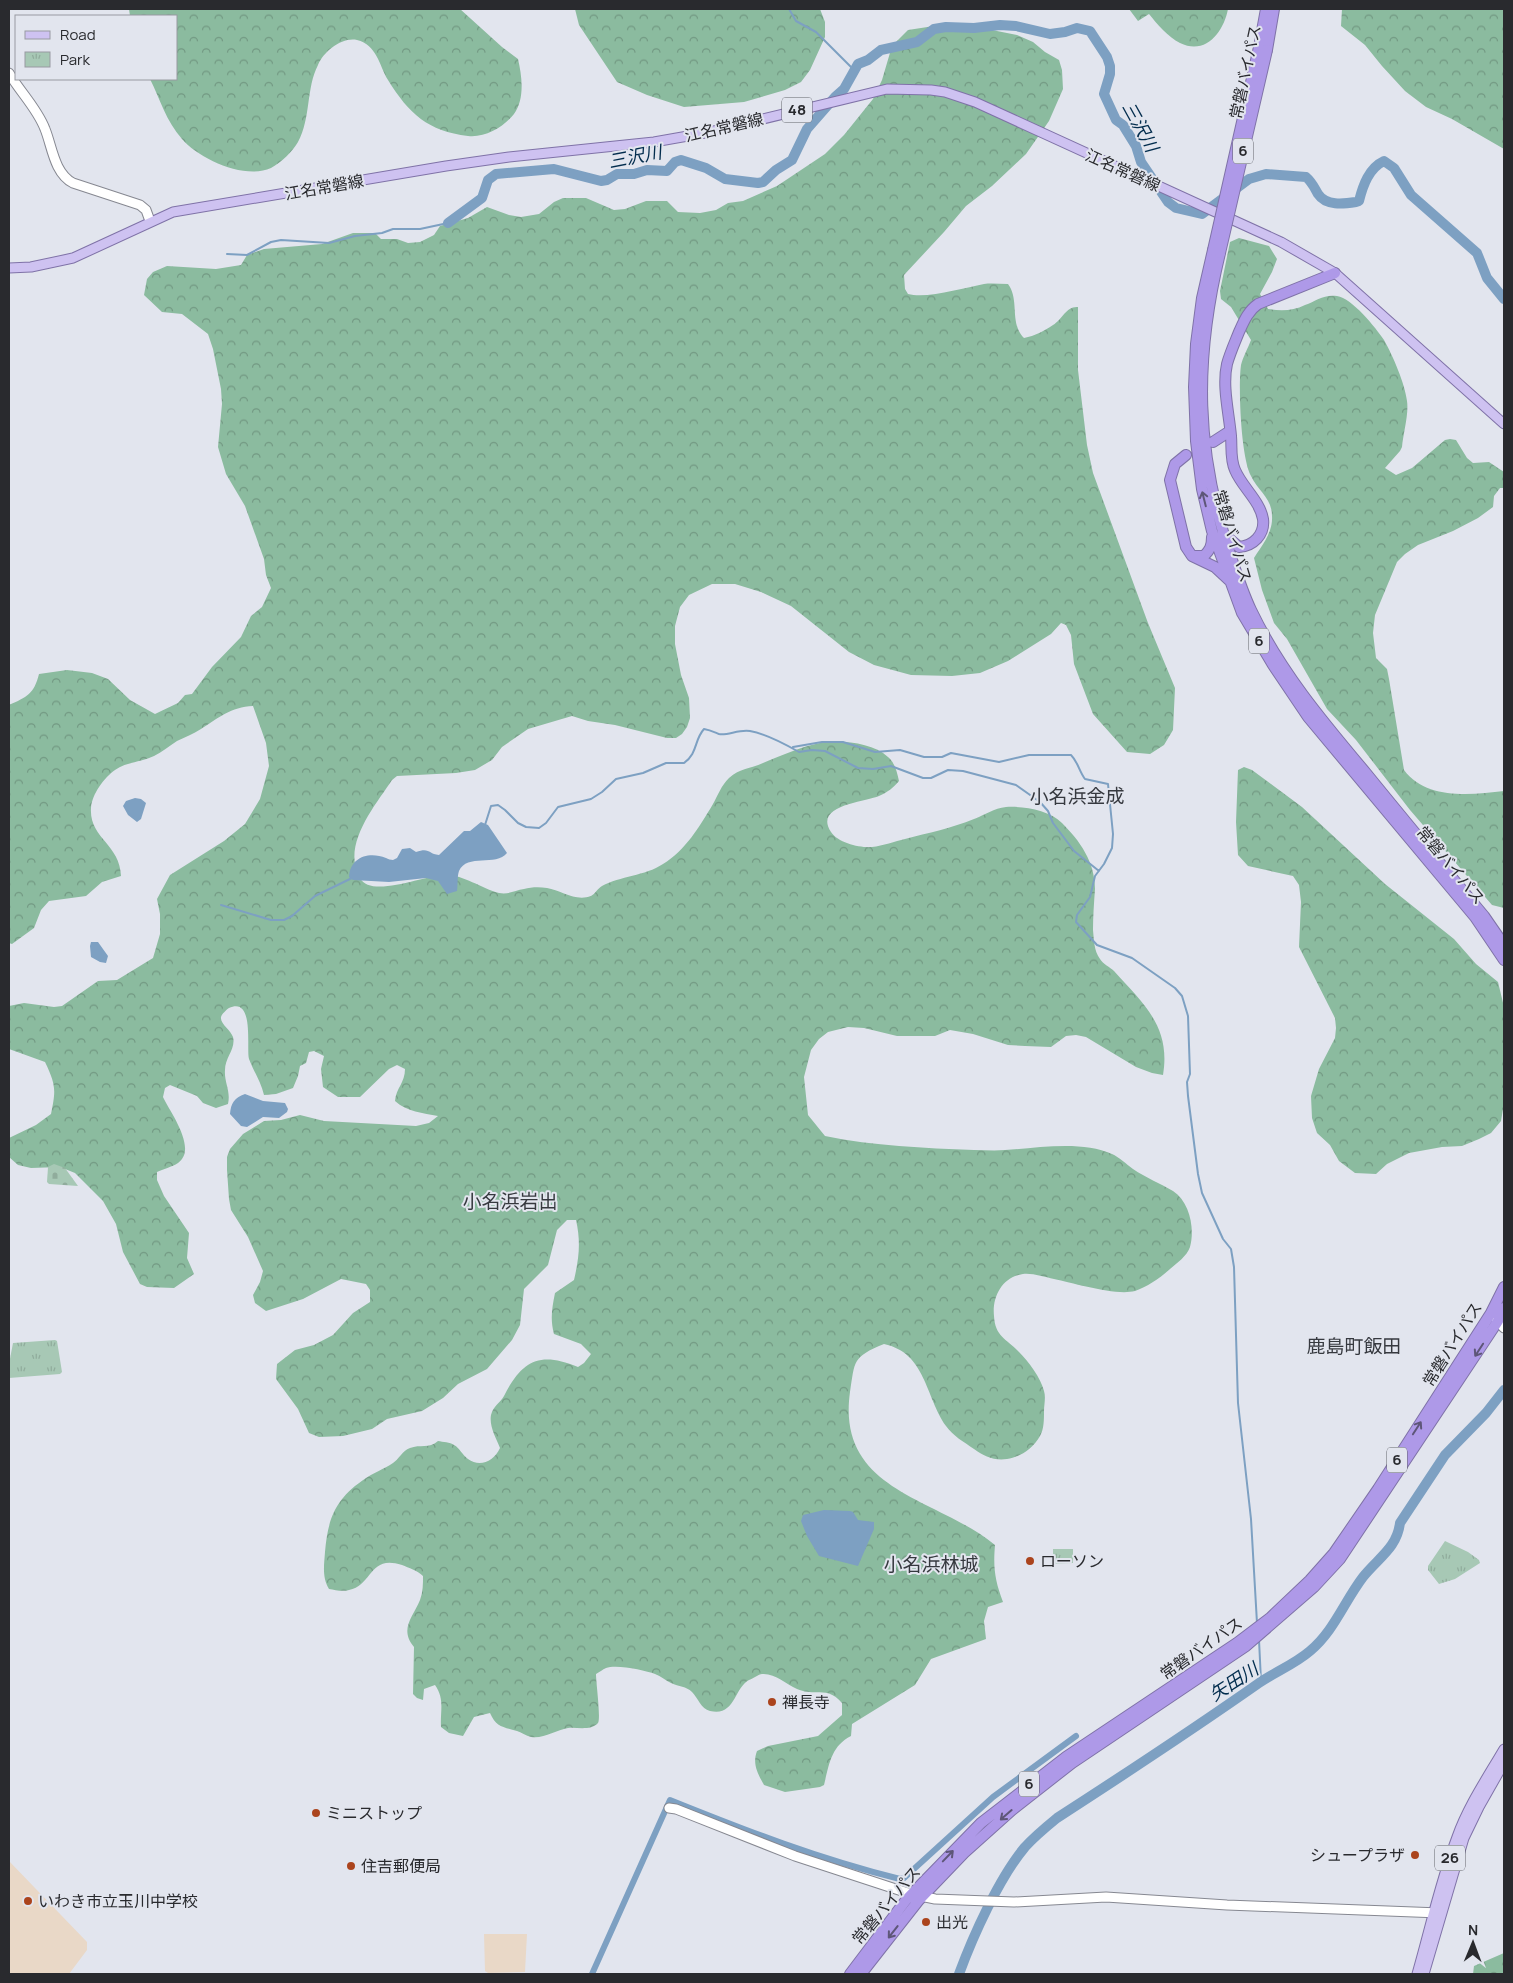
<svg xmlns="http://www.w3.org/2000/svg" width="1513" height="1983" font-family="Manrope,'Noto Sans JP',sans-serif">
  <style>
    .education { fill: #e9d8c7 }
    .forest { fill: url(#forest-crowns) }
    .cemetery { fill: url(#cemetery-stones) }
    .park { fill: url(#park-tufts) }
    .water { fill: #7da0c2 }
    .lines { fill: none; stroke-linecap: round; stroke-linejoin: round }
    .stream { stroke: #7da0c2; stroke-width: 2 }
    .canal { stroke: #7da0c2; stroke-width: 6 }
    .river { stroke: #7da0c2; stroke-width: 10 }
    .secondary-casing { stroke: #868891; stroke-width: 11 }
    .primary-casing { stroke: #7f72a7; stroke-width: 11 }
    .highway-casing { stroke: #7f72a7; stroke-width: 12 }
    .secondary { stroke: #fff; stroke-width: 9 }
    .primary { stroke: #cec2f1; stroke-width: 9 }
    .highway { stroke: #ae99e8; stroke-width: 10 }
    .highway-bridge-casing { stroke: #7f72a7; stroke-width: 12; stroke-linecap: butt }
    .highway-bridge { stroke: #ae99e8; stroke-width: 10 }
    .oneway { stroke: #5e5678 }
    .poi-dot { fill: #ab441d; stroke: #e2e5ee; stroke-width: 2 }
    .labels { text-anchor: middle; stroke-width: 4; stroke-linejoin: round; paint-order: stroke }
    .shield { fill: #e2e5ee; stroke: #606268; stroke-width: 1 }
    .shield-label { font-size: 15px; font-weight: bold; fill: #292a2e }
    .street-label { font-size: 16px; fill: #292a2e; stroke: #e2e5ee }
    .poi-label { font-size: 16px; fill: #292a2e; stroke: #e2e5ee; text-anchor: start }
    .water-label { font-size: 18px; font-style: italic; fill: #022c4d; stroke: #e2e5ee }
    .quarter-label { font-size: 19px; fill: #36393f; stroke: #e2e5ee }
  </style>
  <defs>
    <pattern id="forest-crowns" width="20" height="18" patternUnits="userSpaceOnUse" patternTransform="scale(1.25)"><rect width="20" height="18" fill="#8bbb9f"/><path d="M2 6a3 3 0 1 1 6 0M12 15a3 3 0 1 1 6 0" fill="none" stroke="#729882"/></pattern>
    <pattern id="cemetery-stones" width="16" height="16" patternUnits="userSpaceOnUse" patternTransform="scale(1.25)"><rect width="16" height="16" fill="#a7c8b5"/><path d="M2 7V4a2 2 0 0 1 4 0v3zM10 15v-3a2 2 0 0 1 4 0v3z" fill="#90ac9c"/></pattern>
    <pattern id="park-tufts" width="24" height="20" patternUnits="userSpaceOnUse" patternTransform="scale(1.25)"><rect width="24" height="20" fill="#a7c8b5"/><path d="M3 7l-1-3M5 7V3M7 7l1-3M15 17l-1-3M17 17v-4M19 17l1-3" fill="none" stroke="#90ac9c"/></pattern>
  </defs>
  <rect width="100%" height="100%" fill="#e2e5ee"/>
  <!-- education -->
  <path class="education" d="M 9,1861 L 87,1942 L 87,1950 L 69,1974 L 9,1974 Z
    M 484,1934 L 527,1934 L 525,1972 L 488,1973 L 485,1971 Z"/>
  <!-- forest -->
  <path class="forest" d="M 129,9 L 460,9 L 502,47 L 518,59 C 522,76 525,99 514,114 C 504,127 485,138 468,136 C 428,131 409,114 388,80 C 379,65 377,45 357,40 C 342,37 324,51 318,65 C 306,88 311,118 298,142 C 292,152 282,162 271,168 C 245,180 199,159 182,139 C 166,121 160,99 150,79 L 176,79 L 176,16 L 130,16 Z
    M 575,9 L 820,9 L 825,22 L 825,37 L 810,70 L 801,82 L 785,90 L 744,102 L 684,107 L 647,95 L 617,82 L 579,25 Z
    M 1129,9 L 1228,9 C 1224,31 1206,56 1180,43 C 1168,37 1157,24 1149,14 L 1138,21 Z
    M 1342,9 L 1504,9 L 1504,149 L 1452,119 L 1426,107 L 1405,91 L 1382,66 L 1365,45 L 1341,26 Z
    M 934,26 L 987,29 L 1017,35 L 1033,42 L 1045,52 L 1059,60 L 1062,70 L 1063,89 L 1049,121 L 1026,154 L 992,186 L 966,206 L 944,232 L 904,275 L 905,289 L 908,294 C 927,299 963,288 984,284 C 991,283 1000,284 1008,284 C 1020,300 1009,323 1024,338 C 1035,336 1044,331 1053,325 C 1063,319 1066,306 1078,307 L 1078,370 L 1087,445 L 1093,473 L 1148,623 L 1175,688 L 1173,730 L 1164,745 L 1150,754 L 1127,752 L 1093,714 L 1074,664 L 1071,635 L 1066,625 L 1061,623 L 1051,634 L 1008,661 L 980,673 L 952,676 L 911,675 L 874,665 L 849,652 L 791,606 L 761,592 L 735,584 L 712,584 L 689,595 L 680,607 L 675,626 L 675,644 L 681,675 L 689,698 L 690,718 L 687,727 L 682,734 L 676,738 L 667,738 L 615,725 L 588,721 L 572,716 L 528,729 L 502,747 L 492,760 L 475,770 L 456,773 L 397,776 L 392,780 C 375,806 341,845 360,878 C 371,899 424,875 445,875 C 465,875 480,888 499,893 C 509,895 515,890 524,889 C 531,887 540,887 547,888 C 561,890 575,902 591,896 C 595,894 598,888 602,886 C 620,876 645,876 663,864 C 685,851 700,826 713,804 C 718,795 721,786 729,778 C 740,768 750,769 763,763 C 780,756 800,747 820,743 C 840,740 872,742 888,757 C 895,763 897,772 899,781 C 893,788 888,792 879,796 C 865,802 813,805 831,832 C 838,843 860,848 872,847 C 883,846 895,841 905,839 C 928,833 952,828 974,819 C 985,815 994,808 1006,807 C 1024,806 1049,810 1062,823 C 1080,841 1095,862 1095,889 C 1094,903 1093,916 1093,930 C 1094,940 1094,951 1100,959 C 1103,964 1110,967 1114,971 C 1144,1004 1171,1027 1163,1075 L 1152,1073 L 1136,1067 L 1086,1037 L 1076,1035 L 1066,1036 L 1051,1047 L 1025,1046 L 1008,1045 L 973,1034 L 950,1030 L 935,1036 L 897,1036 L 864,1028 L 848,1027 L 828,1032 L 819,1039 L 811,1050 L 804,1077 L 808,1115 L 825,1136 C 874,1146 924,1148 974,1150 C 984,1150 994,1151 1005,1150 C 1037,1148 1082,1140 1112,1154 C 1119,1157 1126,1164 1133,1169 C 1146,1178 1160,1183 1173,1191 C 1190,1202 1195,1229 1190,1247 C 1187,1256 1177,1263 1170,1269 C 1160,1278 1147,1287 1135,1291 C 1115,1296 1074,1283 1054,1279 C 1044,1277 1033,1273 1023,1274 C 1002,1277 992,1297 994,1316 C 995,1337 1007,1339 1019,1352 C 1028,1361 1041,1378 1044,1391 C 1046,1397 1044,1405 1044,1411 C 1044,1420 1044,1429 1040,1436 C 1033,1448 1021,1457 1007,1459 C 994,1461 984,1456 974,1449 C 964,1442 953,1436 946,1426 C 925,1396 926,1353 884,1344 C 852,1357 855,1361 850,1392 C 836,1492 937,1497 995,1545 C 993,1568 995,1581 1003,1602 L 988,1607 L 984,1621 L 986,1639 L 931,1659 L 915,1685 L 852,1724 L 851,1736 C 831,1746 829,1765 824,1785 L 820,1787 L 785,1792 L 764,1785 C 758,1774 752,1764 757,1751 L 768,1746 L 818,1736 L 842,1715 L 842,1703 C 827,1685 815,1697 797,1689 C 786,1684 775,1673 762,1674 C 759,1674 752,1679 749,1680 C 734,1688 735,1717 710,1711 C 701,1709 698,1698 692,1692 C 686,1686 679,1687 671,1683 C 666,1681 661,1676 655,1674 C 645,1670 616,1664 606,1668 C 603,1669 600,1672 596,1674 C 596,1683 601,1718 598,1723 C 591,1731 577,1727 568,1728 C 556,1730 544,1739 531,1737 C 526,1736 521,1732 517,1731 C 503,1727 496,1727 490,1713 L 474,1717 L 463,1736 L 449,1733 L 441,1727 C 440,1711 445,1699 435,1685 L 424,1689 L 423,1700 L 417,1698 L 413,1694 L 414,1647 C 399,1629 413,1617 420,1600 C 423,1592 423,1584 423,1576 C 417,1570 409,1568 402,1565 C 369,1554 373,1585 349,1590 C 343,1592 335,1590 329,1589 C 322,1577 324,1566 325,1552 C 328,1517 336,1498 366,1478 C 373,1473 384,1469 393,1463 C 399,1459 402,1451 410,1448 C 420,1444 429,1449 438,1441 C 443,1442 450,1442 454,1445 C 460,1448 462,1455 468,1459 C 480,1468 494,1461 500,1448 C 496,1438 489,1426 491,1415 C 493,1406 500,1403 504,1396 C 522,1360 540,1351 578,1367 L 584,1363 L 591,1354 L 581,1344 L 554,1334 C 550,1319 552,1308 555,1293 L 574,1280 C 579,1258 581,1242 576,1220 L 567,1220 L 557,1230 L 548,1265 L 524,1289 L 520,1325 L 512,1340 L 487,1369 L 458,1384 L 443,1398 L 422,1411 L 387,1419 L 372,1429 L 343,1436 L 319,1437 L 309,1433 L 298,1409 L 276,1379 L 277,1364 L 295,1350 L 314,1345 L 333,1335 L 353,1313 L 370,1302 L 370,1290 L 366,1284 L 341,1279 L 303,1299 L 266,1311 L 255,1303 L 253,1295 L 260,1282 L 263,1271 L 248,1237 L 231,1210 L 229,1199 L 227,1170 L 227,1157 L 230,1149 L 243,1134 L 264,1121 L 281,1120 L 300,1115 L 324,1121 L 416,1126 L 429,1123 L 438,1116 C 423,1113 407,1112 395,1101 C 396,1088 405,1083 405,1069 L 397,1065 L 389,1069 L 360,1097 L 338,1097 L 323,1087 L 321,1069 L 324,1056 L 314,1051 L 309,1052 L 306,1063 L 300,1066 L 298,1076 L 293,1088 L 276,1094 L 264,1095 C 261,1082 254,1072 249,1059 C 246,1049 255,996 229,1008 C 226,1010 222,1014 221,1017 C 220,1024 231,1030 233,1037 C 236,1049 225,1057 225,1070 C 224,1082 231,1091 228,1104 L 216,1108 L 203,1103 L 197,1096 L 170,1085 L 165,1088 L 163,1097 C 170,1112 198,1149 178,1163 C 172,1167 163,1169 157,1172 L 157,1180 L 164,1196 L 189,1233 L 187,1258 L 194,1274 L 174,1288 L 147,1287 L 140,1284 L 123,1252 L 116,1224 L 103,1201 L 75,1173 L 60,1167 L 31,1168 L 18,1165 L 9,1157 L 9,1138 L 36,1125 L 51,1114 C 56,1090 56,1085 45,1062 L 9,1049 L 9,1006 L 24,1003 L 54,1007 L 62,1006 L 98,981 L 117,980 L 153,958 L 160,934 L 160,914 L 157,899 L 170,875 L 224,841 L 245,824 L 260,799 L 269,766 L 266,743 L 253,706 C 231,707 218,718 201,729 C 193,734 185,737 177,741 C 169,746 162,752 154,756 C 142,762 126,762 115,770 C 104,778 92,794 91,808 C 89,838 120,844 121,876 L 102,882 L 86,896 L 49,901 L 41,910 L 34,928 L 12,944 L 9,943 L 9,705 C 27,697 34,694 39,674 L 67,670 L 92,673 L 108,679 L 130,700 L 155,714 L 178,703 L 185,695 L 192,694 L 212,667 L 241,637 L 251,616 L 262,607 L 271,588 L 266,575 L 264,559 L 245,506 L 226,474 L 218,447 L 222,404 L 221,389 L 213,349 L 208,334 L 182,314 L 162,312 L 144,295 L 147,279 L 153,272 L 167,266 L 216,269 L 241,265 L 247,255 L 264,249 L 322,244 L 353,233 L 375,233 L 381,239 L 397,239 L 408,243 L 420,242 L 434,235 L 440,226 L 468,218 L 487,207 L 509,215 L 521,217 L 539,214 L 554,202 L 563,198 L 586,198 L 614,210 L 625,209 L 646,201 L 667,201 L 678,212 L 700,213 L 716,210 L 728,203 L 743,201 L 777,186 L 825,154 L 844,135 L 873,99 L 882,80 L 892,46 L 908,30 Z
    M 1239,238 L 1269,246 L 1277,259 L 1272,272 L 1260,294 L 1268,309 C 1281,311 1293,311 1305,305 C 1316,301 1324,294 1337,296 C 1352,298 1376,328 1384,340 C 1393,356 1405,384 1407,401 C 1409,414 1403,434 1402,447 L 1400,451 L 1385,468 L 1396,475 L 1412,468 L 1445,440 L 1450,439 L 1456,440 L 1467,458 L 1473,463 L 1489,462 L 1504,472 L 1504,488 L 1500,488 L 1494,496 L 1493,507 L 1478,518 L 1453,531 L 1418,545 L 1405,554 L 1397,562 L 1375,615 L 1373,633 L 1376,658 L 1387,669 L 1389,679 L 1404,770 C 1426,800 1471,795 1504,791 L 1504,908 L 1492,905 L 1410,810 L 1356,740 L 1327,709 L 1287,639 L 1274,623 L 1262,590 L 1254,558 C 1262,545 1273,533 1272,516 C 1272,498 1258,491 1251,476 C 1241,458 1238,387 1241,365 C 1243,357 1248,348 1251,340 L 1231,307 L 1221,299 L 1220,291 L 1230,242 Z
    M 1244,767 L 1252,770 L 1302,807 L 1385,884 L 1454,939 L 1476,964 L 1498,982 L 1504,1007 L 1504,1103 L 1501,1121 L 1491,1133 L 1479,1139 L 1462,1146 L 1442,1147 L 1409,1153 L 1387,1164 L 1376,1174 L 1355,1173 L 1339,1161 L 1330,1145 L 1317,1133 L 1312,1118 L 1311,1096 L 1319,1069 L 1335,1038 L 1336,1028 L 1335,1018 L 1299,947 L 1301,902 L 1299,885 L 1293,876 L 1248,866 L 1238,855 L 1236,822 L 1238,770 Z
    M 1504,1953 L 1504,1974 L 1473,1974 L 1474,1966 Z"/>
  <!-- cemetery -->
  <path class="cemetery" d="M 54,1164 L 65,1168 L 78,1186 L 49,1184 L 47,1182 L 48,1167 Z"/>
  <!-- park -->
  <path class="park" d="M 55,1340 L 57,1341 L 62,1372 L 60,1374 L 9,1378 L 9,1364 L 13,1343 Z
    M 1445,1541 L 1468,1552 L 1479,1560 L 1480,1563 L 1455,1579 L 1439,1584 L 1428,1570 L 1428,1566 Z
    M 1053,1549 L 1073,1549 L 1073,1563 L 1053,1564 Z"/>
  <!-- water -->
  <path class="water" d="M 135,798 L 141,799 L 146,803 L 141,819 L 137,822 L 128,815 L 123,806 L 126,801 Z
    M 481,822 L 488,825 L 507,853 C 496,867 467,853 459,871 C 457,877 458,885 457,891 L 447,894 L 438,881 L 426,878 L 389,882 L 353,880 L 349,877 C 350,857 369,851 386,858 C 388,859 391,860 393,860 L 397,858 L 402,849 L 410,848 L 416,852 C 430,847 428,854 439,855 L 464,831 L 470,831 Z
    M 91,942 L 98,942 L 108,956 L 106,963 L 100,962 L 91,957 L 90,946 Z
    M 245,1094 L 263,1101 L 285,1103 L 288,1109 L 287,1112 L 279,1118 L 263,1117 L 247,1127 L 241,1126 L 230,1114 C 231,1103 234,1098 245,1094 Z
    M 824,1510 L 850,1511 L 853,1512 L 858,1520 L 874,1522 L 874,1529 L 858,1566 L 819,1556 L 807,1536 L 801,1521 L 803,1515 Z"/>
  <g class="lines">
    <!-- stream -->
    <path class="stream" d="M 789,9 L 796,21 L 816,32 L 855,71
      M 227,254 L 247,255 L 271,242 L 281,240 L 329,243 L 355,236 L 382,233 L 393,229 L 420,229 L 448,223
      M 793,747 L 822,742 L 843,742 L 875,752 L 900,750 L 924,757 L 942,757 L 951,753 L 999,762 L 1029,755 L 1071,755 C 1078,762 1079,771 1085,779 L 1108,784 L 1113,834 L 1112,848 L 1104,864 L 1095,876 L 1090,897 L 1077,915 L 1076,922 L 1097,945 L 1132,958 L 1175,988 L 1182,996 L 1188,1016 L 1190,1074 L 1187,1082 L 1188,1096 L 1198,1174 L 1202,1193 L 1223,1239 L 1231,1249 L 1234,1267 L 1238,1403 L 1251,1519 L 1257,1623
      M 485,825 L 491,806 L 498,805 L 505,810 L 518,823 L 526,827 L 539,828 L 546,823 L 558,807 L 591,799 L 602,792 L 616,779 L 643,773 L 666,763 L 684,763 C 698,753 694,740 704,729 C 710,730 714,732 719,734 C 727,736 739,729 750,731 C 767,734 785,744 799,752 L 812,750 L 825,751 L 858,768 L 873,769 L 891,766 L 923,778 L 931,778 L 948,770 L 963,771 L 1016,785 L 1040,802 L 1048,811 L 1053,823 L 1074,851 L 1099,871
      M 221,905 L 271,920 L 284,920 L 292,916 L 315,896 L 352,878
      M 1259,1640 L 1261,1681"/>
    <!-- canal -->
    <path class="canal" d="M 592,1974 L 670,1800 C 747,1831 819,1859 900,1879 L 904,1878 L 993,1797 L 1076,1736"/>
    <!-- river -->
    <path class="river" d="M 448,223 L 482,198 L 488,180 L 496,174 L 554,169 L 601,181 L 607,180 L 617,174 L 634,174 L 647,170 L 667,171 L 675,162 L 681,160 L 706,168 L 725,179 L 758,183 L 763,182 L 776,170 L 792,160 L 807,129 L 835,97 L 844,89 L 858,64 L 868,60 L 881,50 L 917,42 L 934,29 L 946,27 L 974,28 L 1000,25 L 1016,26 L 1050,34 L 1065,32 L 1077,28 L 1090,31 L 1107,57 L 1110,66 L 1110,74 L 1104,94 L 1116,120 L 1123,125 L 1136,146 L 1141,162 L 1168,202 L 1176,208 L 1202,214 L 1249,179 L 1266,174 L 1306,177 C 1312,182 1314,187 1318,194 C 1326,206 1343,204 1356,202 L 1359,201 C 1363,185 1369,168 1384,161 L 1394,168 L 1411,195 L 1477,253 L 1487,278 L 1504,299
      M 959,1974 C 973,1936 999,1878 1025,1847 C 1035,1836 1046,1827 1057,1818 C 1125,1774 1192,1730 1259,1683 C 1275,1672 1295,1664 1310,1651 C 1334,1631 1344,1602 1363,1577 C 1378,1558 1397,1548 1400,1523 L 1445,1455 L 1486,1413 L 1504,1390"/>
    <!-- secondary casing -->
    <g class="secondary-casing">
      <path id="secondary" d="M 9,73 C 20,92 37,108 45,129 C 52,146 54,173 73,183 L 140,205 L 146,210 L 150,221
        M 1494,1317 L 1504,1328
        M 669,1808 L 676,1809 L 795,1856 L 911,1894 L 935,1899 L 1014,1902 L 1106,1897 L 1227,1905 L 1440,1913"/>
    </g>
    <!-- primary casing -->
    <g class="primary-casing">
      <path id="primary" d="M 9,268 L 31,267 L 73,258 L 173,212 L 446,166 L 509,157 L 654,142 L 705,133 L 887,89 L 931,90 L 945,92 L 975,102 L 1281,242 L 1335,273 L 1504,424
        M 1417,1974 C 1430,1929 1440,1882 1457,1837 C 1468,1806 1487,1778 1504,1749
        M 1424,1974 L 1464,1838 L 1479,1807 L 1504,1763"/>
    </g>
    <!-- highway casing -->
    <g class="highway-casing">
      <path id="highway" d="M 1259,47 L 1266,9
        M 1267,50 L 1274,9
        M 1213,250 L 1202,298 L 1196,344 L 1194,387 L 1196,441 L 1202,489 L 1212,531 L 1242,613 L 1273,665 L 1308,717 L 1475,917 L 1504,960
        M 1220,253 C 1194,360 1195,452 1231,557 C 1237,575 1243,593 1251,610 C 1280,671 1323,722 1366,773 C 1405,821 1444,868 1484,916 L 1504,945
        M 1213,442 L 1230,431
        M 1186,455 L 1175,464 L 1170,480 L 1186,547 L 1192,556 L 1215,567 L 1229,580
        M 1225,535 L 1239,547 C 1253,546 1265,535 1263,519 C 1260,501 1242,487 1235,470 C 1230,459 1232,447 1231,436 C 1229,413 1222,386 1227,364 C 1230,353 1235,342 1239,332 C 1244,321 1248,311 1258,304 L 1335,273
        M 1193,556 L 1204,556 C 1210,550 1212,546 1212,537
        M 850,1974 L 906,1900 L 981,1823 L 1066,1757 L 1237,1643 L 1270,1618 L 1310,1580 L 1334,1553 L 1378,1489 L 1491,1313 L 1504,1287
        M 861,1974 L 919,1900 L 964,1853 L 1012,1810 L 1072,1763 L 1246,1646 L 1314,1587 L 1340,1559 L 1498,1321 L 1504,1308"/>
    </g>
    <!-- secondary -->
    <use href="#secondary" class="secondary"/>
    <!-- primary -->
    <use href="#primary" class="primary"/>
    <!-- highway -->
    <use href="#highway" class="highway"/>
    <!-- highway-bridge casing -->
    <g class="highway-bridge-casing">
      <path id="highway-bridge" d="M 1213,250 L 1259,47
        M 1220,253 L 1267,50"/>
    </g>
    <!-- highway-bridge -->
    <use href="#highway-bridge" class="highway-bridge"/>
  </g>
  <!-- one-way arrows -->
  <defs><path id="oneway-shaft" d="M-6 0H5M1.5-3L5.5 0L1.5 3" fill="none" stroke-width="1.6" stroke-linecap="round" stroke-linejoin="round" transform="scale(1.25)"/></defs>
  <g class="oneway">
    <use href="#oneway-shaft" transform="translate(1204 499) rotate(-104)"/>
    <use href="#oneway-shaft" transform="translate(1479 1350) rotate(123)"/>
    <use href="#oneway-shaft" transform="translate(1417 1428) rotate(-57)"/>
    <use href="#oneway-shaft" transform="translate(1006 1815) rotate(139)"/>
    <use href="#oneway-shaft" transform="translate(948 1856) rotate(-46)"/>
    <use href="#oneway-shaft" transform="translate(893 1932) rotate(128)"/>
  </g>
  <!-- markers -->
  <g class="poi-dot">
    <circle cx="1030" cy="1561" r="5"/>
    <circle cx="772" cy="1702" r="5"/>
    <circle cx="316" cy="1813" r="5"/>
    <circle cx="1415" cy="1855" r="5"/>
    <circle cx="351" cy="1866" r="5"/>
    <circle cx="28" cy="1901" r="5"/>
    <circle cx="926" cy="1922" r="5"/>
  </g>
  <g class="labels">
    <!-- shield labels -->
    <g class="shield">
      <rect x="782" y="97.5" width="30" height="25" rx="4"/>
      <rect x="1233" y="138.5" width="20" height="25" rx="4"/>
      <rect x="1249" y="628.5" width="20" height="25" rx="4"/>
      <rect x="1387" y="1447.5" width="20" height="25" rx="4"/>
      <rect x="1019" y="1771.5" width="20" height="25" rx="4"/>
      <rect x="1435" y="1845.5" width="30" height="25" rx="4"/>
    </g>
    <g class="shield-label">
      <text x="797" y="115">48</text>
      <text x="1243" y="156">6</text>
      <text x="1259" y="646">6</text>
      <text x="1397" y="1465">6</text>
      <text x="1029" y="1789">6</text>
      <text x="1450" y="1863">26</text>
    </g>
    <!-- street labels -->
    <g class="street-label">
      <text transform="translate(1245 72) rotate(-78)" y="6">常磐バイパス</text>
      <text transform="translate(724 127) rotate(-13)" y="6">江名常磐線</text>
      <text transform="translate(1123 170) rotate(24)" y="6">江名常磐線</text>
      <text transform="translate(324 187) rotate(-10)" y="6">江名常磐線</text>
      <text transform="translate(1233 536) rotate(73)" y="6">常磐バイパス</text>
      <text transform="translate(1451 865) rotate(50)" y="6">常磐バイパス</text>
      <text transform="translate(1452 1344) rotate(-58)" y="6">常磐バイパス</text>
      <text transform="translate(1201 1648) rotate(-35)" y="6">常磐バイパス</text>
      <text transform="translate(886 1905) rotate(-50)" y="6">常磐バイパス</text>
    </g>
    <!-- poi labels -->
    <g class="poi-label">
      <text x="1040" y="1567">ローソン</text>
      <text x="782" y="1708">禅長寺</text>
      <text x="326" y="1819">ミニストップ</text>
      <text x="1405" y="1861" text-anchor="end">シュープラザ</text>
      <text x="361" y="1872">住吉郵便局</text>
      <text x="38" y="1907">いわき市立玉川中学校</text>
      <text x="936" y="1928">出光</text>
    </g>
    <!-- water labels -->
    <g class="water-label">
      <text transform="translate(1140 127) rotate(61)" y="6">三沢川</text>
      <text transform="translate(635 157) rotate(-11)" y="6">三沢川</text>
      <text transform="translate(1234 1682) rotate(-33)" y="6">矢田川</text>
    </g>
    <!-- quarter labels -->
    <g class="quarter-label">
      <text x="1077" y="803">小名浜金成</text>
      <text x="510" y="1208">小名浜岩出</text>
      <text x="1354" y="1353">鹿島町飯田</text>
      <text x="931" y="1571">小名浜林城</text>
    </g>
  </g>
  <!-- border -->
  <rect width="1513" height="1983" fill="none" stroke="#292a2e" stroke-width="20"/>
  <!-- legend -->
  <rect x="15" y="15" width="162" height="65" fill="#e2e5ee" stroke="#989aa1"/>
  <rect x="25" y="31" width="25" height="8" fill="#cec2f1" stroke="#989aa1"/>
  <text x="60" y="40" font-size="15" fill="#292a2e">Road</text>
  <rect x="25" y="52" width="25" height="15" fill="url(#park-tufts)" stroke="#989aa1"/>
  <text x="60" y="65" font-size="15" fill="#292a2e">Park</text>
  <!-- north arrow -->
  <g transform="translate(1473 1943) rotate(1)" stroke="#e2e5ee" stroke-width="4" paint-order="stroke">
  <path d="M0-4L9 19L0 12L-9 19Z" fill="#292a2e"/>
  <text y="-8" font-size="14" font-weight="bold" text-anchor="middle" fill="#292a2e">N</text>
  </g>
</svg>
